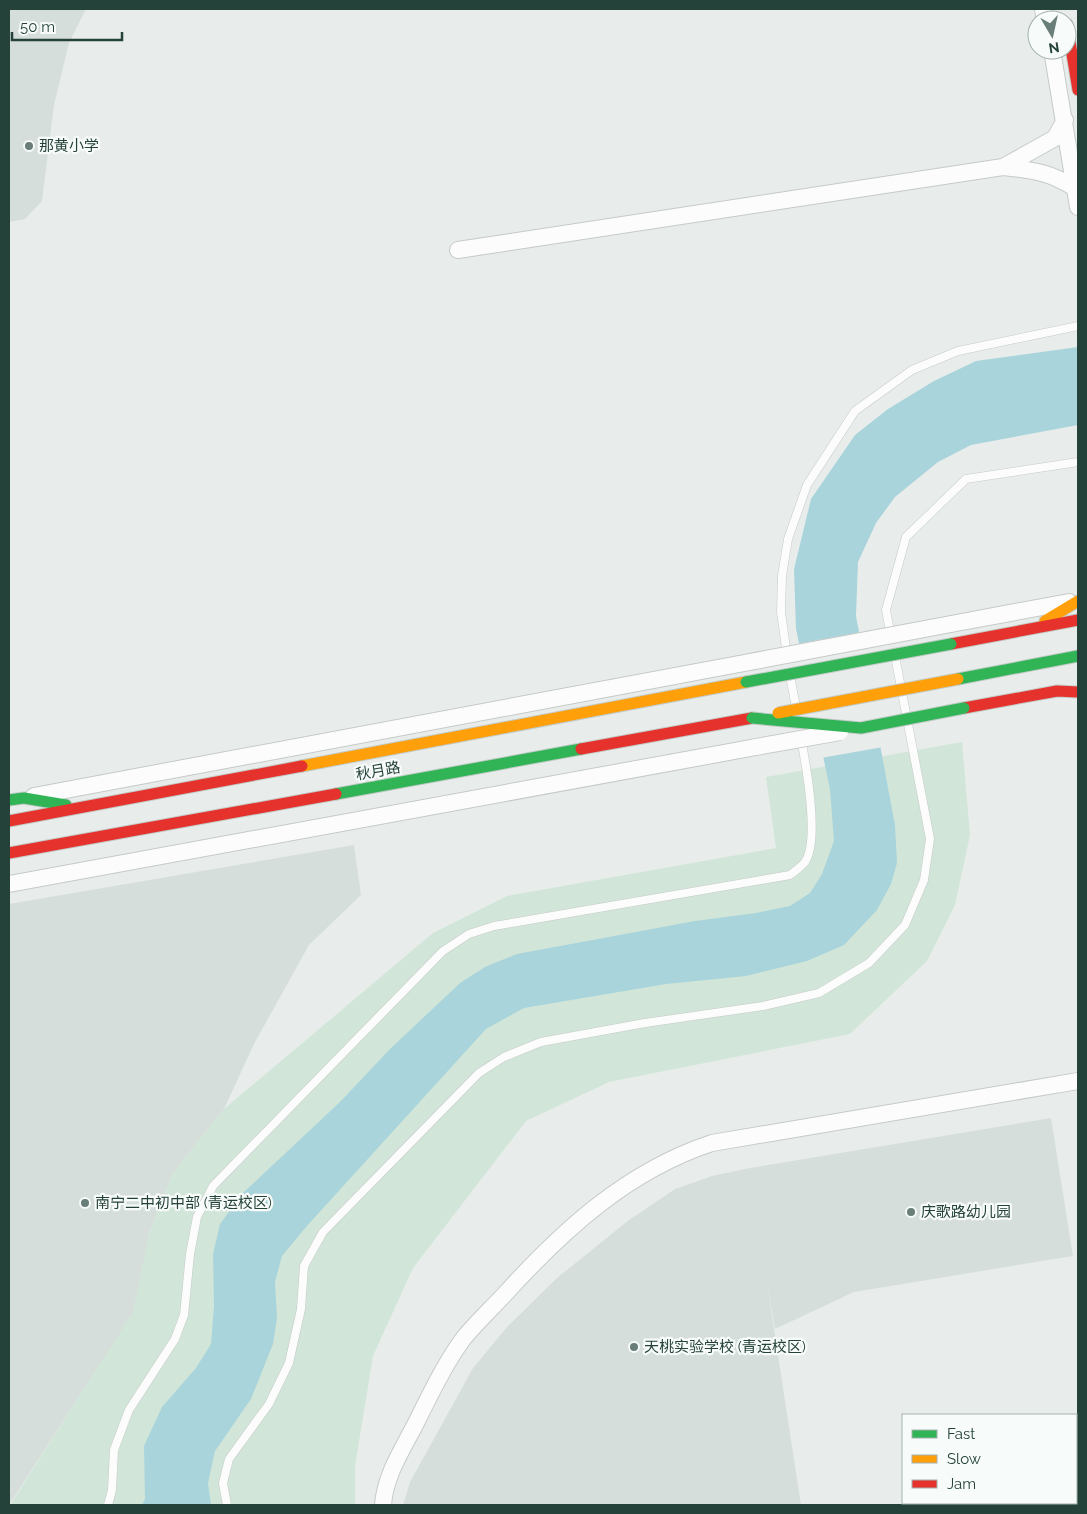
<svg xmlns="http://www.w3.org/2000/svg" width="1087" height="1514" font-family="Raleway,'Noto Sans SC',sans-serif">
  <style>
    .built { fill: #d6dedb }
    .green { fill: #d1e6d8 }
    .water { fill: #a9d4db }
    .pier { fill: #e8edeb }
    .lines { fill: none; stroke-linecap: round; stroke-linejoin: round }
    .lane-casing { stroke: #c5cac8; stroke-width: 9 }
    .street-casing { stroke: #c5cac8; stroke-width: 18 }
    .fast-casing { stroke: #c3cbc8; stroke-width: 13 }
    .slow-casing { stroke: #c3cbc8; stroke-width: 13 }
    .jam-casing { stroke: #c3cbc8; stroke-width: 13 }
    .lane { stroke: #fcfcfc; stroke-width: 8 }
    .street { stroke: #fcfcfc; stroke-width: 16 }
    .fast { stroke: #30b455; stroke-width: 11 }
    .slow { stroke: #ff9f0a; stroke-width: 11 }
    .jam { stroke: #e5322d; stroke-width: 11 }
    .street-bridge-casing { stroke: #c5cac8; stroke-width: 18; stroke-linecap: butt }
    .fast-bridge-casing { stroke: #c3cbc8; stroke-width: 13; stroke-linecap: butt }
    .slow-bridge-casing { stroke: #c3cbc8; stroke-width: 13; stroke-linecap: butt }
    .street-bridge { stroke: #fcfcfc; stroke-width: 16 }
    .fast-bridge { stroke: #30b455; stroke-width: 11 }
    .slow-bridge { stroke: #ff9f0a; stroke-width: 11 }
    .poi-dot { fill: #697e78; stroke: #f7fbf9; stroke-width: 2 }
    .labels { text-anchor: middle; stroke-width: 4.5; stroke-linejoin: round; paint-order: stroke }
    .poi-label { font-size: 15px; fill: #24423a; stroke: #f7fbf9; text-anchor: start }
    .street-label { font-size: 15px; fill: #24423a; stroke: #f7fbf9 }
  </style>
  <rect width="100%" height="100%" fill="#e8edeb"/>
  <!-- built -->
  <path class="built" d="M 9,9 L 86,9 L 69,43 L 54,105 L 42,201 L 25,219 L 9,222 Z
    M 354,845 L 361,895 L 309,945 L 254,1044 L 224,1109 L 173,1173 L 149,1234 L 134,1312 L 9,1505 L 9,904 Z
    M 1051,1118 L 1073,1256 L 854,1292 L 775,1329 L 767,1283 L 801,1505 L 403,1505 L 410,1482 L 473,1368 L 508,1326 L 557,1278 L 629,1220 L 675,1189 L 712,1176 L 750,1168 Z"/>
  <!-- green -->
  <path class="green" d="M 962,742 L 970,835 L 955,905 L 927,961 L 850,1034 L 609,1082 L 526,1121 L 413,1268 L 373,1356 L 355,1466 L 355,1505 L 10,1505 L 133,1312 L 149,1234 L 173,1173 L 224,1109 L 433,933 L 507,896 L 776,848 L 766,777 Z"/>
  <!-- water -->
  <path class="water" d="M 1078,347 L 1078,425 L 971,445 L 938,462 L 895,497 L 876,523 L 858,562 L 856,616 L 895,825 L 897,863 L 891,884 L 877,910 L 844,945 L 807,961 L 746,976 L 666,984 L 524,1008 L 486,1029 L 306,1227 L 282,1256 L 275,1282 L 277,1318 L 273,1344 L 251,1399 L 215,1451 L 208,1483 L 211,1505 L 142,1505 L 145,1499 L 144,1446 L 162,1407 L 196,1368 L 211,1344 L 214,1306 L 213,1254 L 220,1224 L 243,1193 L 341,1101 L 389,1050 L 460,983 L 485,967 L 517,954 L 695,921 L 756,913 L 790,906 L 810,893 L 822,874 L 834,841 L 830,789 L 796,629 L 794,569 L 811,499 L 855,435 L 888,409 L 934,381 L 976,361 Z"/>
  <!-- pier -->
  <path class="pier" d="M 862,632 L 883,747 L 821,758 L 797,644 Z"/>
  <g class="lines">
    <!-- lane casing -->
    <g class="lane-casing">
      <path id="lane" d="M 891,637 L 886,610 L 906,537 L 966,479 L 1078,462
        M 787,655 L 781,612 L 782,576 L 788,539 L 807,485 L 855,411 L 912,370 L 958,351 L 1078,326
        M 790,676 L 796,707
        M 108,1505 L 112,1490 L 114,1450 L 129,1410 L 175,1339 L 184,1315 L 190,1254 L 197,1217 L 213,1186 L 443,951 L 469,934 L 494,926 L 790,875 C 795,871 801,867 805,862 C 820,840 806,765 801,738
        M 227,1505 L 223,1483 L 229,1459 L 269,1404 L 289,1363 L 301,1309 L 304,1266 L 323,1232 L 479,1073 L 504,1057 L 541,1042 L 645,1023 L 763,1006 L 819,993 L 869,963 L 905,925 L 924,880 L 930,839 L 895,656"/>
    </g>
    <!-- street casing -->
    <g class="street-casing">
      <path id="street" d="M 1043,9 L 1045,20
        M 1052,50 L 1078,207
        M 1065,120 L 1055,138 L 1003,167 C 1032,170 1051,172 1076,189
        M 458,250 L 1003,167
        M 951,624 L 1069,602
        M 34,796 L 739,664
        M 9,884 L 756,747
        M 383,1505 C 385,1476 402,1450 415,1425 C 429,1397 444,1365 463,1339 C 475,1324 491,1309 504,1295 C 563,1230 627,1171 712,1143 L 1078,1081"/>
    </g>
    <!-- fast casing -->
    <g class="fast-casing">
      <path id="fast" d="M 958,679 L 1078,656
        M 336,794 L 581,749
        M 9,800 L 24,798 L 66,805"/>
    </g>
    <!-- slow casing -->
    <g class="slow-casing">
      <path id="slow" d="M 1045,621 L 1078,601
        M 302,766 L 746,682"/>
    </g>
    <!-- jam casing -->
    <g class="jam-casing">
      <path id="jam" d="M 1067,24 L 1078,90
        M 951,644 L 1078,620
        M 964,708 L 1057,691 L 1078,692
        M 581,749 L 752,718
        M 9,821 L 302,766
        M 9,853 L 336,794"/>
    </g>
    <!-- lane -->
    <use href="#lane" class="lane"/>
    <!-- street -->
    <use href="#street" class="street"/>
    <!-- fast -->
    <use href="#fast" class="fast"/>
    <!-- slow -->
    <use href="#slow" class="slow"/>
    <!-- jam -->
    <use href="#jam" class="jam"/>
    <!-- street-bridge casing -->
    <g class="street-bridge-casing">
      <path id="street-bridge" d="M 739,664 L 951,624
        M 756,747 L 840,732"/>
    </g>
    <!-- fast-bridge casing -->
    <g class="fast-bridge-casing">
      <path id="fast-bridge" d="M 746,682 L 951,644
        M 752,718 L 861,728 L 964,708"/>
    </g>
    <!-- slow-bridge casing -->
    <g class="slow-bridge-casing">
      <path id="slow-bridge" d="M 778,713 L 958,679"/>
    </g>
    <!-- street-bridge -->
    <use href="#street-bridge" class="street-bridge"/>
    <!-- fast-bridge -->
    <use href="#fast-bridge" class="fast-bridge"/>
    <!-- slow-bridge -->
    <use href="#slow-bridge" class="slow-bridge"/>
  </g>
  <!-- markers -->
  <g class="poi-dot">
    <circle cx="29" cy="146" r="5"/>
    <circle cx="85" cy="1203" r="5"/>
    <circle cx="911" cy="1212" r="5"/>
    <circle cx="634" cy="1347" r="5"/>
  </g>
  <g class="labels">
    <!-- poi labels -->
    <g class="poi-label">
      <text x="39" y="151">那黄小学</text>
      <text x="95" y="1208">南宁二中初中部 (青运校区)</text>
      <text x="921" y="1217">庆歌路幼儿园</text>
      <text x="644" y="1352">天桃实验学校 (青运校区)</text>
    </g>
    <!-- street labels -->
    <g class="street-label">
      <text transform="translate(378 771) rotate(-10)" y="5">秋月路</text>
    </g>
  </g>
  <!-- border -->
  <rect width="1087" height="1514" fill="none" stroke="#24423a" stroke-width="20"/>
  <!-- legend -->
  <rect x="902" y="1414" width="175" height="90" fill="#f7fbf9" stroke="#a3b1ad"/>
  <rect x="912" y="1430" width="25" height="8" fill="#30b455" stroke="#a3b1ad"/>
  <text x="947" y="1439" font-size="15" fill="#24423a">Fast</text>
  <rect x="912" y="1455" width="25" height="8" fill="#ff9f0a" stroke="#a3b1ad"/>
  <text x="947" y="1464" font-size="15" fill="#24423a">Slow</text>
  <rect x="912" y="1480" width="25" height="8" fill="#e5322d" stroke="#a3b1ad"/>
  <text x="947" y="1489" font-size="15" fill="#24423a">Jam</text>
  <!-- north arrow -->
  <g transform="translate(1052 35) rotate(171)"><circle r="24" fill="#f7fbf9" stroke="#a3b1ad"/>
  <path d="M0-4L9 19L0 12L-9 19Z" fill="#697e78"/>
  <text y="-8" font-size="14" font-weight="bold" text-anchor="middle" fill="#24423a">N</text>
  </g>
  <!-- scale -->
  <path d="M12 32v8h110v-8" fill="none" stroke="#24423a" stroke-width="2.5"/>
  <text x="20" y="32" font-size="15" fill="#24423a" stroke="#f7fbf9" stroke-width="4" paint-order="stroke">50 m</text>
</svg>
